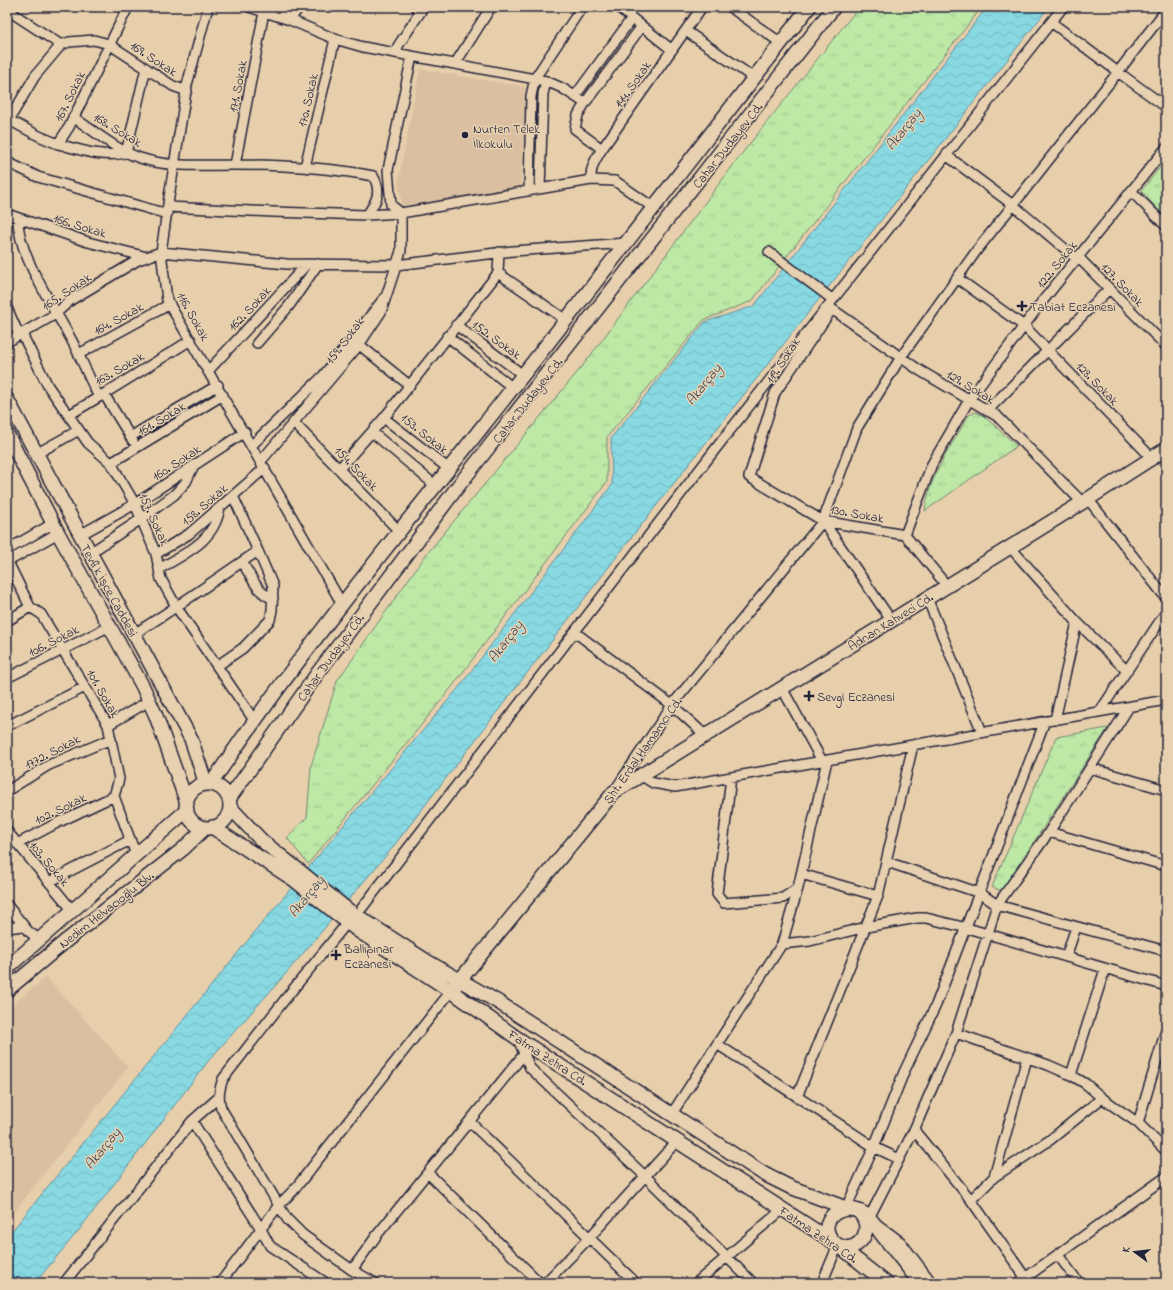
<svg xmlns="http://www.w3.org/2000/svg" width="1173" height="1290" font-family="'Indie Flower',sans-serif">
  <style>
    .built { fill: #dac0a0 }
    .park { fill: url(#park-tufts); stroke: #708570 }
    .water { fill: url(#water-waves); stroke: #5f909f }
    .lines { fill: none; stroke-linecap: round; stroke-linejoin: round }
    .street-casing { stroke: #22223b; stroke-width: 12 }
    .secondary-casing { stroke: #22223b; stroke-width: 16 }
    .street { stroke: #e7d1b0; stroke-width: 9 }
    .secondary { stroke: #e7d1b0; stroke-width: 13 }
    .poi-dot { fill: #22223b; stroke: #e7d1b0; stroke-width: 1.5 }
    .labels { text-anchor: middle; stroke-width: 3; stroke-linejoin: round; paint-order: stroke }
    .street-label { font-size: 13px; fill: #22223b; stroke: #e7d1b0 }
    .poi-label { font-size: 13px; fill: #22223b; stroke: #e7d1b0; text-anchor: start }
    .water-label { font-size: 14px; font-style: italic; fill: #313d54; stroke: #e7d1b0 }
  </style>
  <defs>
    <pattern id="park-tufts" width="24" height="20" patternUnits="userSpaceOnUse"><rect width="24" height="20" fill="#bde8a5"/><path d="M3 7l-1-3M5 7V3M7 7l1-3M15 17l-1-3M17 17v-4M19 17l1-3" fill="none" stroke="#a2c78f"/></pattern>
    <pattern id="water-waves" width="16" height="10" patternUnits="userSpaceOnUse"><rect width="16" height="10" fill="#88d9e2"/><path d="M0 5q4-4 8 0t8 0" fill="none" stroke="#75bac3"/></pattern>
  </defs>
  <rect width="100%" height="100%" fill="#e8cfac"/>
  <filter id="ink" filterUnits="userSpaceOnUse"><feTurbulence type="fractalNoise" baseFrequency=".025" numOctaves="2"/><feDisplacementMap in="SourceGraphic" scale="8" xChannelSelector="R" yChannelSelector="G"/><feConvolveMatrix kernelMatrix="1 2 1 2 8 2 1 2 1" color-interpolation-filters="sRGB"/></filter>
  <g filter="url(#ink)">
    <!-- built -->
    <path class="built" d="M 420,69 L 526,87 L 521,187 L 402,206 L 398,183 Z
      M 46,977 L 128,1067 L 7,1221 L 7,1009 Z"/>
    <!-- park -->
    <path class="park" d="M 859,7 L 982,7 L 752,301 L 704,320 L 607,437 L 607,482 L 448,692 L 308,864 L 287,838 L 307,817 L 311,766 L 337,681 L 425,556 L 584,364 L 743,152 Z
      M 1166,160 L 1166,218 L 1141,191 Z
      M 976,412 L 984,416 L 1017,446 L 925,511 C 929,476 952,445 969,415 Z
      M 1108,728 L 1002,891 L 992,887 L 1056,737 Z"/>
    <!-- water -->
    <path class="water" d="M 987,7 L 1049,7 L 642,524 L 389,852 L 283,977 L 209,1060 L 79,1230 L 35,1283 L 7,1283 L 7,1237 L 262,923 L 460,686 L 612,485 L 611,438 L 705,322 L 754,306 Z"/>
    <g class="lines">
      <!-- street casing -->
      <g class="street-casing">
        <path id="street" d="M 208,7 L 187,85 L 169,197 L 161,252 L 167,300 L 342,604
          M 249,7 L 290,20 L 335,39 L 363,47 L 546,81 L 562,88 L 585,103 L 578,115 L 575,129 L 602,149
          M 281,7 L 293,16
          M 618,7 L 672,50
          M 730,7 L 781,43
          M 9,11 L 61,45
          M 290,20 L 299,7
          M 1051,22 L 1118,72 L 1166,10
          M 686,31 L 754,78
          M 396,53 L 398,46 L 421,11 L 416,7
          M 455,64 L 491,7
          M 575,96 L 632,18
          M 585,103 L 642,26
          M 73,117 C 94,131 116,150 140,158 C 170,168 202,165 234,165 C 280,165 327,167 373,176 C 382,191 377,201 367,215
          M 9,120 L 35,76 L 61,45 L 69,42 L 94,40 L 109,44 L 173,86 L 187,91
          M 7,123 L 9,120 L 39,136 L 58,144 L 69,127 L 128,7
          M 58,144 C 81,150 103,158 126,153 L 146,68
          M 7,162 L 38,177 L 167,214
          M 235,165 L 264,12
          M 305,167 L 335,39
          M 591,180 C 590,167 596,159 602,149 L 702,7
          M 540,189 L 543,94 L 546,81
          M 529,191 L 531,96 L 535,78 L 582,7
          M 1131,191 L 1166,226
          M 168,207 L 273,212 L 367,215 L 401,213 L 591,180 L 615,181 L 654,208
          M 7,214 L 88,242 L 147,257
          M 18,218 C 17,254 54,307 71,339 C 81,358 89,378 99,397 L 191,340
          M 769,252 L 832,299
          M 1078,257 L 1166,346
          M 1077,259 L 1013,205 L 1118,72 L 1166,107
          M 498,273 L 499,252
          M 957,278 L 1024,326 L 1152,458
          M 7,308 L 19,335
          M 456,325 L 523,375
          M 22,334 L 48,386 L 88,443 L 111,463 L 135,504 L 156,554 L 161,579 L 177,608 L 254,720
          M 447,336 L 513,388
          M 7,342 L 54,315 L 71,300 L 138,260 L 161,252 L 287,264 L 396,265 L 513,251 L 627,243
          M 356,342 L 409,385
          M 257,343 L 289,306 L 318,264
          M 79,354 L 170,304
          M 209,370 L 307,264
          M 104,394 L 133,441
          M 987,411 L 1109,289
          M 69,415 L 99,397
          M 384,418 L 449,469
          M 294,423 L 400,532
          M 372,432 L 436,486
          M 130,437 L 218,385
          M 252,445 L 323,376 L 385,297
          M 36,454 L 79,430
          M 261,461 L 359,345 L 381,312 L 401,251 L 401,213 L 391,205 L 388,170 L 412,56
          M 111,463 L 223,395
          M 339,469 L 384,418 L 498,273 L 566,320
          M 1088,499 L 1166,598
          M 823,521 L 891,620
          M 80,535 L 135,504 L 245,432
          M 905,535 L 932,464 L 969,400 L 1041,303 L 1166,148
          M 1010,547 L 1077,622 L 1127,671
          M 7,550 L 54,523
          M 90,553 L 141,519 L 174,495 L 186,482 L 194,465
          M 156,554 L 189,534 L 265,468
          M 7,560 L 30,607 L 41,614 L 108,725 L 119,779 L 114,796 L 136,855
          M 7,562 L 58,533
          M 242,562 C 250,574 258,595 273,598
          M 159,569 C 186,553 215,541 220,507
          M 947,586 L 905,535 L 823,521 L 749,477 L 775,393 L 832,309 L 919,370 L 997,416 L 1083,503
          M 927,598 L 982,732
          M 7,621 L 30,607
          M 576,633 L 672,705 L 705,735
          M 134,634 C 176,608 216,579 258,551 L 233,496
          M 217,666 L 243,648 L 270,620 L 272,610 L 273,586 L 258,551
          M 7,678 L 110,626
          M 782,688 L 822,761
          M 1100,711 L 1166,612
          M 1055,720 L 1077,622
          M 108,725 L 149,701
          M 7,726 L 85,687
          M 1090,768 L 1166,790
          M 640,775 L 653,783 L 675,787 L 1166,700
          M 731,777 L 717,894 L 724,903 L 783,898 L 798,888 L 827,760
          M 617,787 L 672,705 L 823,521 L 857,428 L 901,357 L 977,250 L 1013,205 L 946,155
          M 7,791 L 49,765 L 111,739
          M 7,831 L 73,911
          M 1049,832 L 1166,866
          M 17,844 L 59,822 L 114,796
          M 887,862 L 980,893 L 997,905 L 1166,951
          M 801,874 L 878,896
          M 49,882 L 130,840
          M 7,905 L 28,931 L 40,940
          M 362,908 L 717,447 L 1063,7
          M 347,923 L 286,998 L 223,1079 C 219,1090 218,1097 221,1108 L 287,1219 L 303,1235 L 352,1270 L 375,1283
          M 7,928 L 24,926
          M 782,944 L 810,941 L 866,927 L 917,918 L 926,918 L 967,928 L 1166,986
          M 1066,957 L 1076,927
          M 956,1033 L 1048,1065 L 1071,1075 L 1086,1084 L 1102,1098 L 1138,1123 L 1166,1151
          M 518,1039 L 530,1068 L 646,1177 L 753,1283
          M 717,1044 L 874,1147 L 899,1159
          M 1071,1075 L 1105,969
          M 797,1097 L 878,896 L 913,745
          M 671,1115 L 782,944 L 798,888
          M 192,1121 L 261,1229 L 270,1246 L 326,1283
          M 470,1122 L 636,1283
          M 1138,1123 L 1166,1030
          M 914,1130 L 971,1200 L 1025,1277
          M 428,1173 L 540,1283
          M 994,1177 L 1027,1058
          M 971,1200 L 994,1177 L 1050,1140 L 1102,1098
          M 846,1208 L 874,1147 L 904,1072 L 936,1005 L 1045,721
          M 1058,1255 L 1079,1283
          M 352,1270 L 377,1235 L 524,1054
          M 64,1283 L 192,1121 L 218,1098
          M 220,1283 L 279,1205 L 294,1190 L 451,991
          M 545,1283 L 590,1237 L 677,1141
          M 696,1283 L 783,1209
          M 822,1283 L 838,1245
          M 932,1283 L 901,1242 L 869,1218 L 914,1130 L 956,1033 L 997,905 L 1049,832 L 1129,707
          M 1018,1283 L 1166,1177"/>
      </g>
      <!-- secondary casing -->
      <g class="secondary-casing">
        <path id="secondary" d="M 7,13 L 11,7
          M 7,399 L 191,739 L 206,784
          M 7,434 L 58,533 L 143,687 L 156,716 L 187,803
          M 211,784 C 294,660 389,545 482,427 C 592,288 700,147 809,7
          M186 806a22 22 0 1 1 44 0a22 22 0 1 1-44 0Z
          M 229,799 L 317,674 L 459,485 L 834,7
          M 230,807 L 261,840 L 348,910 L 428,962 L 498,1002 L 764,1174 L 790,1187 L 846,1208
          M 212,827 L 293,879 L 357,930 L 451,991 L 517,1038 L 838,1245 L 886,1283
          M 7,968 L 187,810
          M 7,990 L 67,940 L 183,849 L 205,828
          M 451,991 L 614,792 L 1088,499 L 1166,449
          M 859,1212 C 879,1233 851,1260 833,1241 C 815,1222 841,1199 865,1214 C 872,1219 877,1228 882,1235 C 895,1251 908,1267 920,1283"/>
      </g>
      <!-- street -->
      <use href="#street" class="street"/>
      <!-- secondary -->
      <use href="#secondary" class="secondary"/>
    </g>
  </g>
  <!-- markers -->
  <g class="poi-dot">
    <circle cx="465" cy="135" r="4"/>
    <path d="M1020 300h4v4h4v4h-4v4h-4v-4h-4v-4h4z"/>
    <path d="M807 690h4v4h4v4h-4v4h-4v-4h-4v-4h4z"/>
    <path d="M334 949h4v4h4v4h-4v4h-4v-4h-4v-4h4z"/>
  </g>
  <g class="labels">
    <!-- street labels -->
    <g class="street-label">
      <text transform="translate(154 58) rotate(33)" y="5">169. Sokak</text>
      <text transform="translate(632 84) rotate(-55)" y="5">144. Sokak</text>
      <text transform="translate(237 86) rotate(-79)" y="5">171. Sokak</text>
      <text transform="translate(69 96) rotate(-64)" y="5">167. Sokak</text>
      <text transform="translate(307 100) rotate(-77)" y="5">170. Sokak</text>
      <text transform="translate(118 129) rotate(31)" y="5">168. Sokak</text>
      <text transform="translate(727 145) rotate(-52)" y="5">Cahar Dudayev Cd.</text>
      <text transform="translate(80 225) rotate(17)" y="5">166. Sokak</text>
      <text transform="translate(1056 264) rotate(-51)" y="5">122. Sokak</text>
      <text transform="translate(1123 284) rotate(46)" y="5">127. Sokak</text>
      <text transform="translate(66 291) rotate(-34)" y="5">165. Sokak</text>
      <text transform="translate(249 308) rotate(-47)" y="5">162. Sokak</text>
      <text transform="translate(194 316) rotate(61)" y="5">116. Sokak</text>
      <text transform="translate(118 318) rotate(-29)" y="5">164. Sokak</text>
      <text transform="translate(497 339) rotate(36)" y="5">152. Sokak</text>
      <text transform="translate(344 340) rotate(-53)" y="5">159. Sokak</text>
      <text transform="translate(782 360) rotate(-57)" y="5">119. Sokak</text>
      <text transform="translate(119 368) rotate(-30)" y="5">163. Sokak</text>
      <text transform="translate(1098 383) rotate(46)" y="5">128. Sokak</text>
      <text transform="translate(971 386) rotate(31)" y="5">129. Sokak</text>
      <text transform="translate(527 400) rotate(-52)" y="5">Cahar Dudayev Cd.</text>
      <text transform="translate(161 418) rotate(-31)" y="5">161. Sokak</text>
      <text transform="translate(425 433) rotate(39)" y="5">153. Sokak</text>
      <text transform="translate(176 462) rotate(-33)" y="5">160. Sokak</text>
      <text transform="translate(357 468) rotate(46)" y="5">154. Sokak</text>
      <text transform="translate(204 504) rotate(-41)" y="5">158. Sokak</text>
      <text transform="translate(857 513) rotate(10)" y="5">130. Sokak</text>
      <text transform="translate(155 519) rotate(66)" y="5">157. Sokak</text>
      <text transform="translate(110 590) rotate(61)" y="5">Tevfik İşce Caddesi</text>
      <text transform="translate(890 621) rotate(-32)" y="5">Adnan Kahveci Cd.</text>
      <text transform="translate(53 640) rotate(-27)" y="5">106. Sokak</text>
      <text transform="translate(330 657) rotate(-54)" y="5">Cahar Dudayev Cd.</text>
      <text transform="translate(104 693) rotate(60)" y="5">101. Sokak</text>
      <text transform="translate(642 750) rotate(-55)" y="5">Şht. Erdal Hamamcı Cd.</text>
      <text transform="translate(52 751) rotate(-27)" y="5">1772. Sokak</text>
      <text transform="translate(60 808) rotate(-26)" y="5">102. Sokak</text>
      <text transform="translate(50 863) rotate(50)" y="5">103. Sokak</text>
      <text transform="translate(106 909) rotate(-38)" y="5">Nedim Helvacıoğlu Blv.</text>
      <text transform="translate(548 1057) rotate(33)" y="5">Fatma Zehra Cd.</text>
      <text transform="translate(819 1234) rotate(34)" y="5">Fatma Zehra Cd.</text>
    </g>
    <!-- poi labels -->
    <g class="poi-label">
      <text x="473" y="133">Nurten Telek<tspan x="473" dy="15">İlkokulu</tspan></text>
      <text x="1030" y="311">Tabiat Eczanesi</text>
      <text x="817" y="701">Sevgi Eczanesi</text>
      <text x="344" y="953">Ballıpınar<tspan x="344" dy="15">Eczanesi</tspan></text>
    </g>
    <!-- water labels -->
    <g class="water-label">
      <text transform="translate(903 129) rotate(-52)" y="5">Akarçay</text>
      <text transform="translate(703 384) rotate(-52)" y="5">Akarçay</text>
      <text transform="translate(505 641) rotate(-53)" y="5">Akarçay</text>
      <text transform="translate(306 896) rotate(-51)" y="5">Akarçay</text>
      <text transform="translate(102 1148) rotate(-51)" y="5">Akarçay</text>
    </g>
  </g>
  <!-- margin -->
  <rect width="1173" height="1290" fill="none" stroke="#e7d1b0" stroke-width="24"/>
  <rect x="12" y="12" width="1149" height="1266" fill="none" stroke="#22223b" stroke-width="1.5" filter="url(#ink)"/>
  <!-- north arrow -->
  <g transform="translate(1135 1252) rotate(285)" stroke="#e7d1b0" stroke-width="3" paint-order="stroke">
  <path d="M0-3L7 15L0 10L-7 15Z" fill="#22223b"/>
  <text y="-6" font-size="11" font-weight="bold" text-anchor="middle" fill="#22223b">K</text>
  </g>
</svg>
